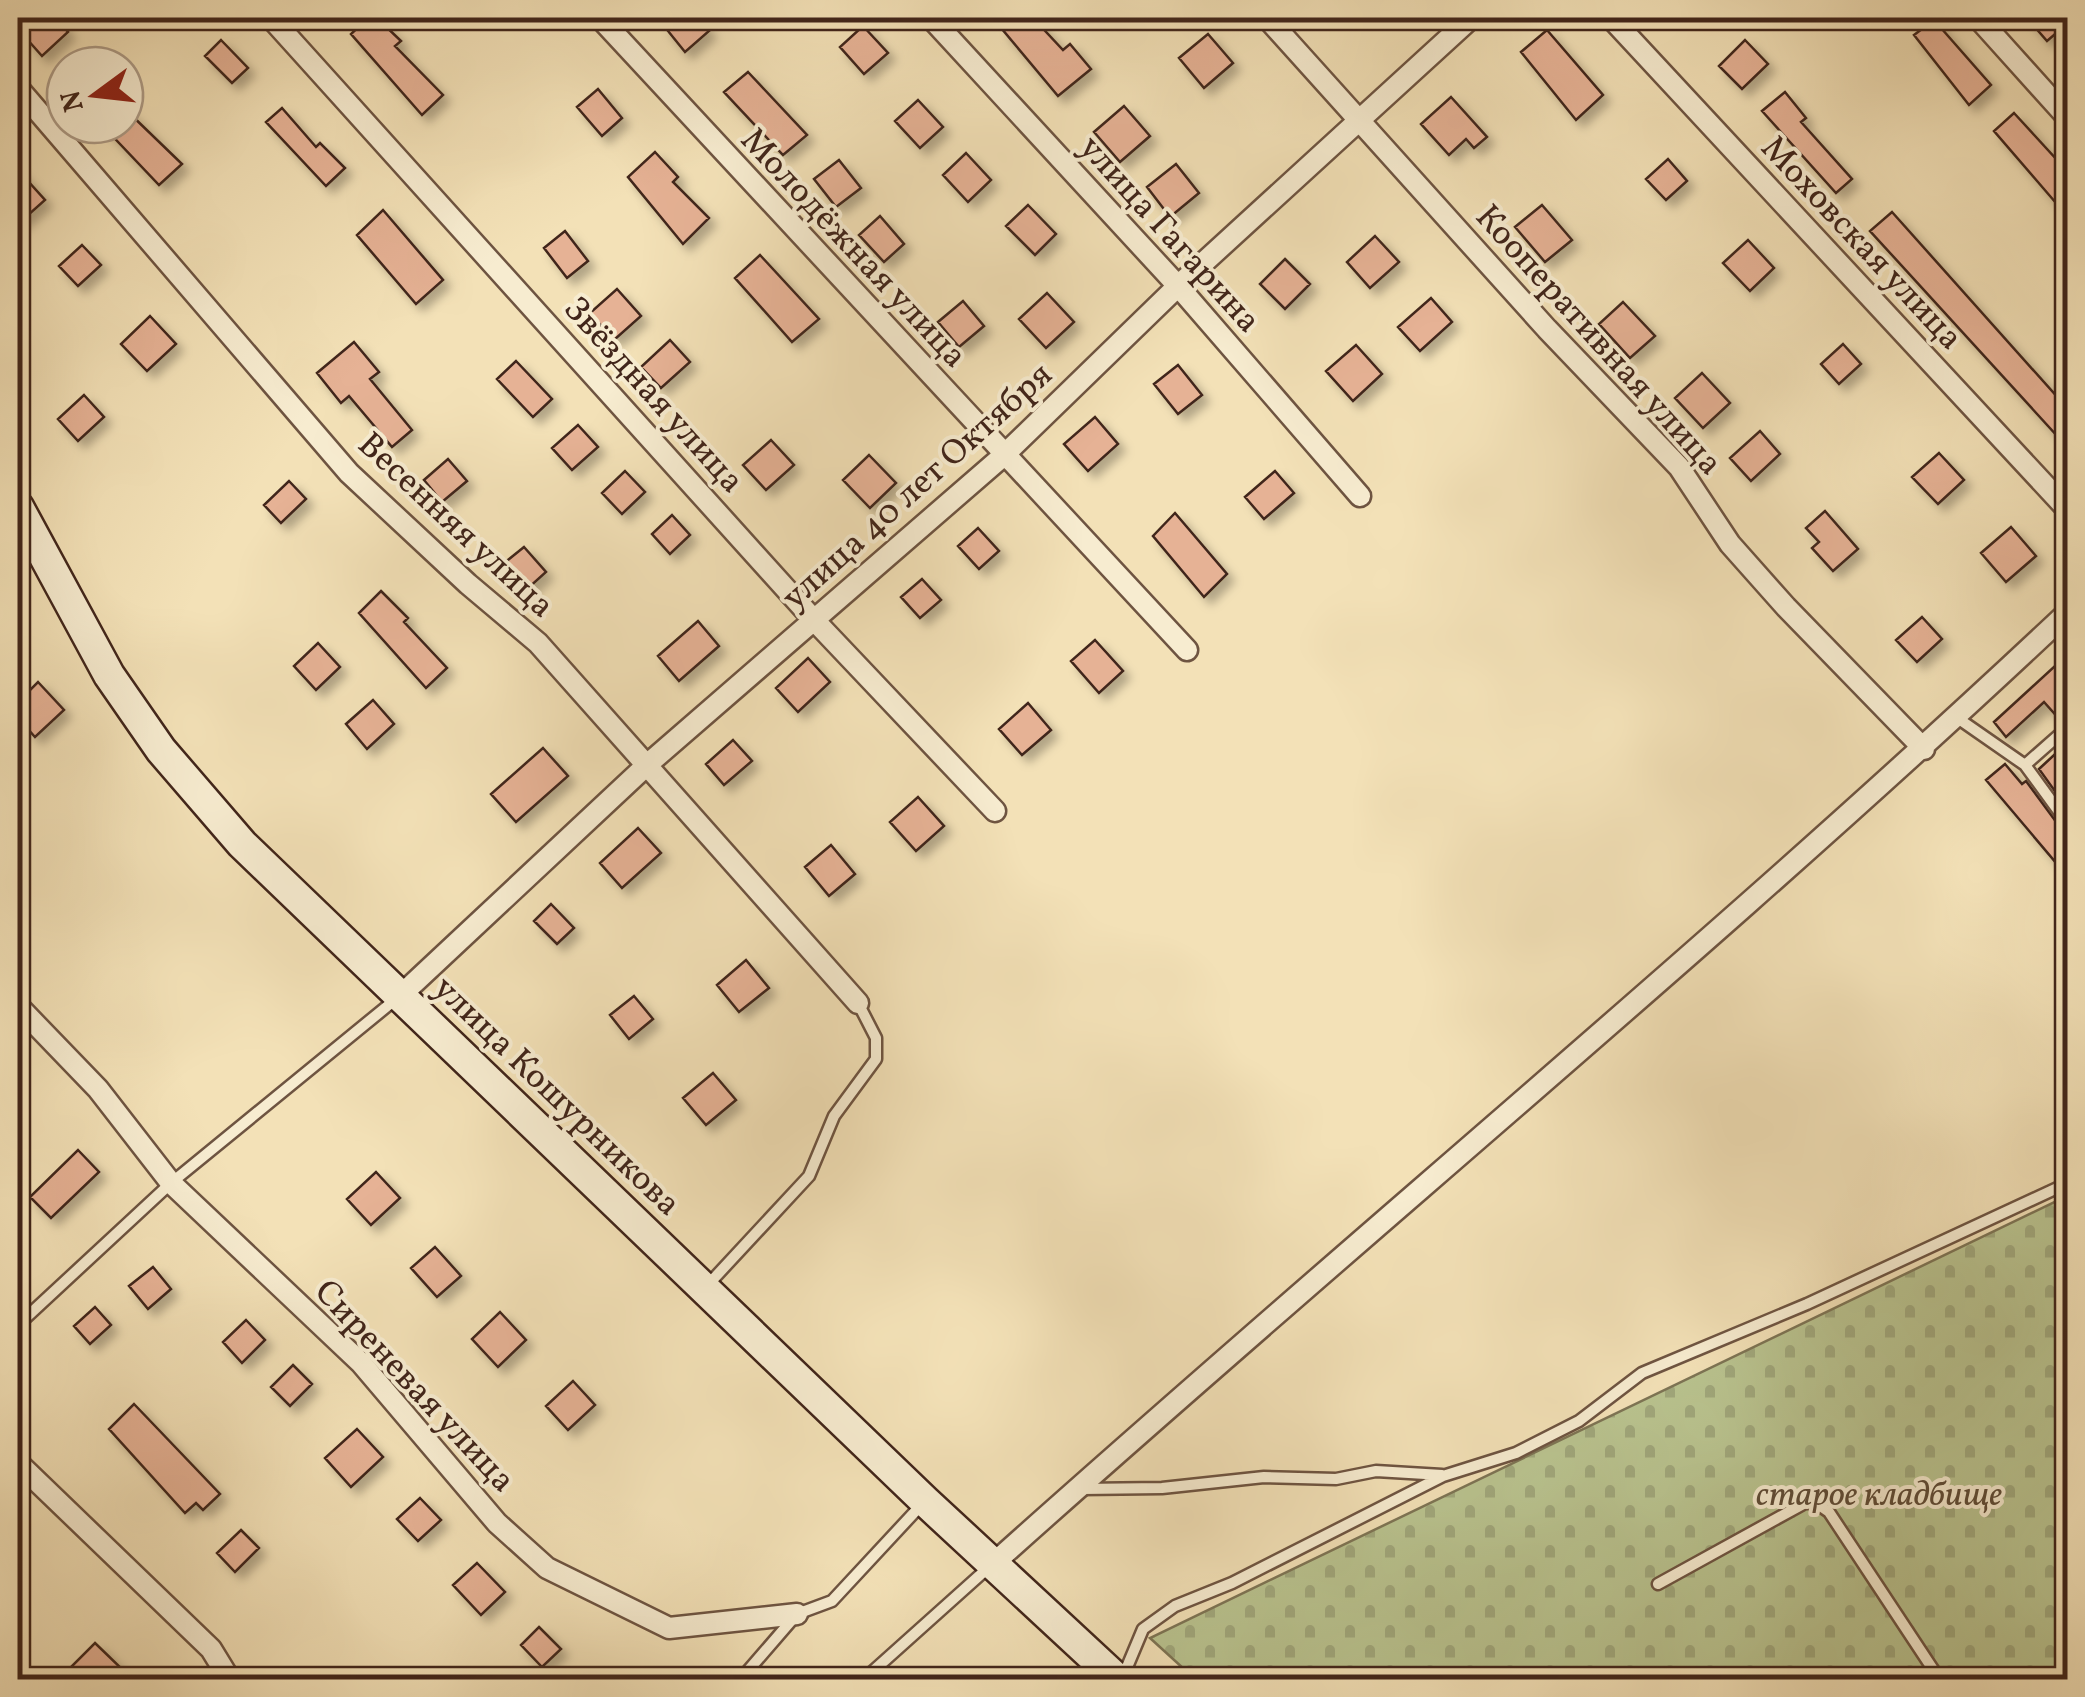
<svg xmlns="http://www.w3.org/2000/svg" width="2085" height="1697" font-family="Vollkorn,serif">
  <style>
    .cemetery { fill: url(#cemetery-stones); stroke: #7d7454; stroke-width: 2.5 }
    .building { fill: #e6b295; stroke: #41251a; stroke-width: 2.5; filter: url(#shadow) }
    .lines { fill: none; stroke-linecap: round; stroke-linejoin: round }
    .lane-casing { stroke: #6e5441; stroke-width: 15 }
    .street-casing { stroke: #6e5441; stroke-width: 25 }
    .secondary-casing { stroke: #41251a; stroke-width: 35 }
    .lane { stroke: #f7ecd0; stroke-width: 10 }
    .street { stroke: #f7ecd0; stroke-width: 20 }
    .secondary { stroke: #f7ecd0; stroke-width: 30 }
    .labels { text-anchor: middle; stroke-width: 8; stroke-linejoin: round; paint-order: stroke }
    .street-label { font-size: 35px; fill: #41251a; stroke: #f7ecd0 }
    .park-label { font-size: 35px; font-style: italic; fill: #5f4c37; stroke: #f7ecd0 }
  </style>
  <defs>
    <pattern id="cemetery-stones" width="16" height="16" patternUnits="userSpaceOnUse" patternTransform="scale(2.5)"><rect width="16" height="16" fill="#b9c38f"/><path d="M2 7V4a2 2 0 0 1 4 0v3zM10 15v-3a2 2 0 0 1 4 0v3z" fill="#a0a77b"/></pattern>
    <filter id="shadow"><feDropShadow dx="7" dy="7" stdDeviation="5" flood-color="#0004"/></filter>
  </defs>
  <rect width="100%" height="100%" fill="#f3e1b7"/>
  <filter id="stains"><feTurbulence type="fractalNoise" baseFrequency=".002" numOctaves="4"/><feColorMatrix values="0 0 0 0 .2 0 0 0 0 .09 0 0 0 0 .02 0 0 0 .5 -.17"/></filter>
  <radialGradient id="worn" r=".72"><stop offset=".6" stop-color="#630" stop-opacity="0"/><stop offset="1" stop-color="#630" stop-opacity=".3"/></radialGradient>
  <!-- cemetery -->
  <path class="cemetery" d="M 2067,1196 L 2067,1679 L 1196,1680 L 1150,1638 Z"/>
  <!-- building -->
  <path class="building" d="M 26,18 L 56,18 L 68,32 L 42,56 L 18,29 Z
    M 368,18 L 377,18 L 401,41 L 395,46 L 443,95 L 422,115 L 351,34 Z
    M 674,18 L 697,18 L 709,31 L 685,52 L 664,26 Z
    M 1014,18 L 1033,18 L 1063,50 L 1070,44 L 1091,69 L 1058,96 L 1002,29 Z
    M 2027,18 L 2068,18 L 2068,23 L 2047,41 Z
    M 1934,20 L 1991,85 L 1969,105 L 1914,35 Z
    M 863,26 L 888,53 L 864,74 L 840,47 Z
    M 1547,30 L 1603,95 L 1576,120 L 1521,52 Z
    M 1208,34 L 1233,63 L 1204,88 L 1179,58 Z
    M 221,40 L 248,68 L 232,83 L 205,56 Z
    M 1745,40 L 1768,64 L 1742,89 L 1719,66 Z
    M 748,72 L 807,135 L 783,155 L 724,92 Z
    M 598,89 L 622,118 L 602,136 L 577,107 Z
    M 1785,92 L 1806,118 L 1801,122 L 1852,179 L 1836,193 L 1762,111 Z
    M 1451,97 L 1487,137 L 1474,148 L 1466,139 L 1449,155 L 1421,124 Z
    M 918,100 L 943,127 L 920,148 L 895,121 Z
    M 1124,106 L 1150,136 L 1120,162 L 1094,132 Z
    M 282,108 L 316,147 L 320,143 L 345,168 L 326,186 L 266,122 Z
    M 125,109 L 182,164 L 159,185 L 102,125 L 125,125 Z
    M 2014,113 L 2068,172 L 2068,217 L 1994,131 Z
    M 655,152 L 678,177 L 673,182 L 709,218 L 683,244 L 628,177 Z
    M 966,153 L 991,180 L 968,202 L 943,175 Z
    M 1668,159 L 1687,181 L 1666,200 L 1646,179 Z
    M 839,160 L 861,188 L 836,207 L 814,179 Z
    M 1176,164 L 1199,193 L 1170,217 L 1147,187 Z
    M 18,170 L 45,200 L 18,224 Z
    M 1028,205 L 1056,234 L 1035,255 L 1006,226 Z
    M 1542,205 L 1572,240 L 1545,262 L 1515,227 Z
    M 383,210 L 443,280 L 416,304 L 357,235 Z
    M 1892,212 L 2068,409 L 2068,430 L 2059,438 L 1870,231 Z
    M 880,216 L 904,244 L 884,262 L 859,235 Z
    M 565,231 L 588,261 L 567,278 L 544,248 Z
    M 1375,236 L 1399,262 L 1370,288 L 1347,262 Z
    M 1748,240 L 1774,268 L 1750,291 L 1723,263 Z
    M 82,245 L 101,265 L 78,286 L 59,266 Z
    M 760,255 L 819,319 L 792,342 L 735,278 Z
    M 1285,259 L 1310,284 L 1285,309 L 1260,284 Z
    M 617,289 L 641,316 L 614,340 L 590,313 Z
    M 1047,293 L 1074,322 L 1046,348 L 1019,319 Z
    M 1431,298 L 1452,322 L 1420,351 L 1398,327 Z
    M 963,301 L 984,326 L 959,347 L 938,322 Z
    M 1623,302 L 1655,336 L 1630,358 L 1599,324 Z
    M 150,316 L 176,344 L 147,371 L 121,344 Z
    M 670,340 L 690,362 L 661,388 L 641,367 Z
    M 354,342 L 379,372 L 370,379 L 412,430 L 392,447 L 349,396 L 341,403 L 317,373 Z
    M 1843,344 L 1861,364 L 1839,384 L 1821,364 Z
    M 1356,345 L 1382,374 L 1353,401 L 1326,371 Z
    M 516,361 L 552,399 L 533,417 L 497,379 Z
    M 1178,365 L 1202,395 L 1178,414 L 1154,384 Z
    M 1702,373 L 1730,403 L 1703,428 L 1675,398 Z
    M 84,395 L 104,417 L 78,441 L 58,419 Z
    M 1095,417 L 1118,444 L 1088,471 L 1064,444 Z
    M 578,425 L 598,447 L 572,470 L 552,448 Z
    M 1760,431 L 1780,454 L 1751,481 L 1730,458 Z
    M 771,440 L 794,465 L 766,490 L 743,465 Z
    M 1939,453 L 1964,480 L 1938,504 L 1912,477 Z
    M 869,455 L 896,483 L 870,508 L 843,480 Z
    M 448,459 L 467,481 L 442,502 L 424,480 Z
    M 625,471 L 645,492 L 622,514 L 602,493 Z
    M 1275,471 L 1294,493 L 1264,519 L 1245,497 Z
    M 289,481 L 306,499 L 281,523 L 264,505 Z
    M 1825,511 L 1858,549 L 1833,571 L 1812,548 L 1819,542 L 1806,528 Z
    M 1175,513 L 1227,574 L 1204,597 L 1153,536 Z
    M 672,515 L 690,535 L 670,554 L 652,534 Z
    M 2011,527 L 2036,556 L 2006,582 L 1981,553 Z
    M 978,528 L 999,551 L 979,569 L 958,546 Z
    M 524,547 L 546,572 L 526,590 L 503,564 Z
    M 922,579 L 941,600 L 920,618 L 901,597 Z
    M 381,591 L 408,618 L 404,622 L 447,668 L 426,688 L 359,613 Z
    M 1922,617 L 1942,639 L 1917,662 L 1896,640 Z
    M 698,621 L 719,646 L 679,681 L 658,656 Z
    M 1095,640 L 1123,671 L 1099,693 L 1071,661 Z
    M 318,643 L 340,667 L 316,690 L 294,666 Z
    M 2068,654 L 2068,718 L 2061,721 L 2044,702 L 2006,737 L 1994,722 Z
    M 808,658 L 830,682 L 798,712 L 776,688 Z
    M 38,682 L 64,710 L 35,737 L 18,718 L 18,702 Z
    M 373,700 L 394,724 L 367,749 L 346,724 Z
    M 1028,703 L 1051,730 L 1022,755 L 999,729 Z
    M 733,740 L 752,761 L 724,785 L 706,764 Z
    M 2068,742 L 2068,796 L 2062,801 L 2039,769 Z
    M 543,748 L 568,776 L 516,822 L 491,794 Z
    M 2005,764 L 2022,784 L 2026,781 L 2068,838 L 2068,877 L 1986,780 Z
    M 918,797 L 944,826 L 916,851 L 890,822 Z
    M 638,828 L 661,853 L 622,888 L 600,863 Z
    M 831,845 L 855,874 L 829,896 L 805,867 Z
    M 551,904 L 574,928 L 557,944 L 534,921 Z
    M 746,960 L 769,988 L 739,1012 L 717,985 Z
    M 634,996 L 653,1019 L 629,1039 L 610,1015 Z
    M 713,1073 L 736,1100 L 706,1125 L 683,1098 Z
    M 78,1150 L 99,1172 L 51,1218 L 30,1197 Z
    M 376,1172 L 400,1198 L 371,1225 L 347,1199 Z
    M 435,1247 L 461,1276 L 437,1297 L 411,1268 Z
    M 153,1267 L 171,1289 L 148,1309 L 129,1286 Z
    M 95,1307 L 111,1325 L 90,1344 L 74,1326 Z
    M 500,1312 L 526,1340 L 498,1367 L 472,1339 Z
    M 246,1320 L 265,1340 L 242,1363 L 223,1342 Z
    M 293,1365 L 312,1384 L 290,1406 L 271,1387 Z
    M 573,1381 L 595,1405 L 568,1430 L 546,1406 Z
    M 134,1404 L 220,1494 L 203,1510 L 196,1503 L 185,1513 L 109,1429 Z
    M 357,1429 L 383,1457 L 351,1487 L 325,1458 Z
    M 420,1498 L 441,1520 L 418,1541 L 397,1519 Z
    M 241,1530 L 259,1548 L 235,1572 L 217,1553 Z
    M 477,1563 L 505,1592 L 481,1615 L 453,1585 Z
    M 539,1627 L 561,1649 L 542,1667 L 521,1645 Z
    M 95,1643 L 124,1671 L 116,1680 L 84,1680 L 71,1667 Z"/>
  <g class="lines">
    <!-- lane casing -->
    <g class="lane-casing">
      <path id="lane" d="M 1956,717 L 2025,765 L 2068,824
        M 2025,765 L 2068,727
        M 705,1288 L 809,1176 L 834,1116 L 876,1059 L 876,1038 L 858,1003
        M 18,1325 L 171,1183 L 396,999
        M 1081,1489 L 1162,1488 L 1264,1477 L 1336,1479 L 1376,1471 L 1442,1475
        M 1658,1584 L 1805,1503 L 1816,1503 L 1829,1512 L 1940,1680
        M 1122,1679 L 1143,1629 L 1175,1606 L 1232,1583 L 1443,1476 L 1516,1453 L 1579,1421 L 1642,1373 L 1807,1304 L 2068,1183
        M 740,1680 L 797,1614 L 832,1601 L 924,1502
        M 863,1680 L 989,1567"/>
    </g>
    <!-- street casing -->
    <g class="street-casing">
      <path id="street" d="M 271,18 L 814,620 L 995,811
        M 600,18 L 1187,650
        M 931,18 L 1178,286 L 1360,496
        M 1267,18 L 1547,329 L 1679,467 L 1730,544 L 1786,607 L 1924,749
        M 1611,18 L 2068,510
        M 1978,18 L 2068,118
        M 18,88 L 349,473 L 468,584 L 538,643 L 858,1003
        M 400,996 L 648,764 L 1003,456 L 1178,286 L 1471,18
        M 18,1006 L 98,1089 L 171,1183 L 361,1363 L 497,1523 L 547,1568 L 669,1628 L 797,1614
        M 18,1463 L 211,1649 L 230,1680
        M 993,1564 C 1349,1244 1719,941 2068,612"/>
    </g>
    <!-- secondary casing -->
    <g class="secondary-casing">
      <path id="secondary" d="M 18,507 L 109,675 L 161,750 L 242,844 L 925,1501 L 1118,1680"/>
    </g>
    <!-- lane -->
    <use href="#lane" class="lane"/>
    <!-- street -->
    <use href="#street" class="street"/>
    <!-- secondary -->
    <use href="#secondary" class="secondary"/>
  </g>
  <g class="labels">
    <!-- street labels -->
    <g class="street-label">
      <text transform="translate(1171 233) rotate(48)" y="12">улица Гагарина</text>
      <text transform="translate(1863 242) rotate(47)" y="12">Моховская улица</text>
      <text transform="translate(855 247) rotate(47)" y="12">Молодёжная улица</text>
      <text transform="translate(1600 339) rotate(48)" y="12">Кооперативная улица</text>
      <text transform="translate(655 394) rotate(48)" y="12">Звёздная улица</text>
      <text transform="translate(916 485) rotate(-42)" y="12">улица 40 лет Октября</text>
      <text transform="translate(457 524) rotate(43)" y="12">Весенняя улица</text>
      <text transform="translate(558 1095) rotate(44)" y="12">улица Кошурникова</text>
      <text transform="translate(416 1385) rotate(47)" y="12">Сиреневая улица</text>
    </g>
    <!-- park labels -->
    <g class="park-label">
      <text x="1879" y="1505">старое кладбище</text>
    </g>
  </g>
  <!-- margin -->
  <rect width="2085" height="1697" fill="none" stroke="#f3e1b7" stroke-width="60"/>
  <rect x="20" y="20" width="2045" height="1657" fill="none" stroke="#41251a" stroke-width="5"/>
  <rect x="30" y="30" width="2025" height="1637" fill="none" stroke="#41251a" stroke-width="2.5"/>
  <!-- north arrow -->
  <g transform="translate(95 95) rotate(255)"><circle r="48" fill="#f7ecd0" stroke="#ae9c87" stroke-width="2.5"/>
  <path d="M0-8L18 38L0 25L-18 38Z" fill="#8f2418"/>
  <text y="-15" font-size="28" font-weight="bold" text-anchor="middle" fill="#41251a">N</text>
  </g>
  <rect width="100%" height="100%" filter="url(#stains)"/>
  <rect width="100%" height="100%" fill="url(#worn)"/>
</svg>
